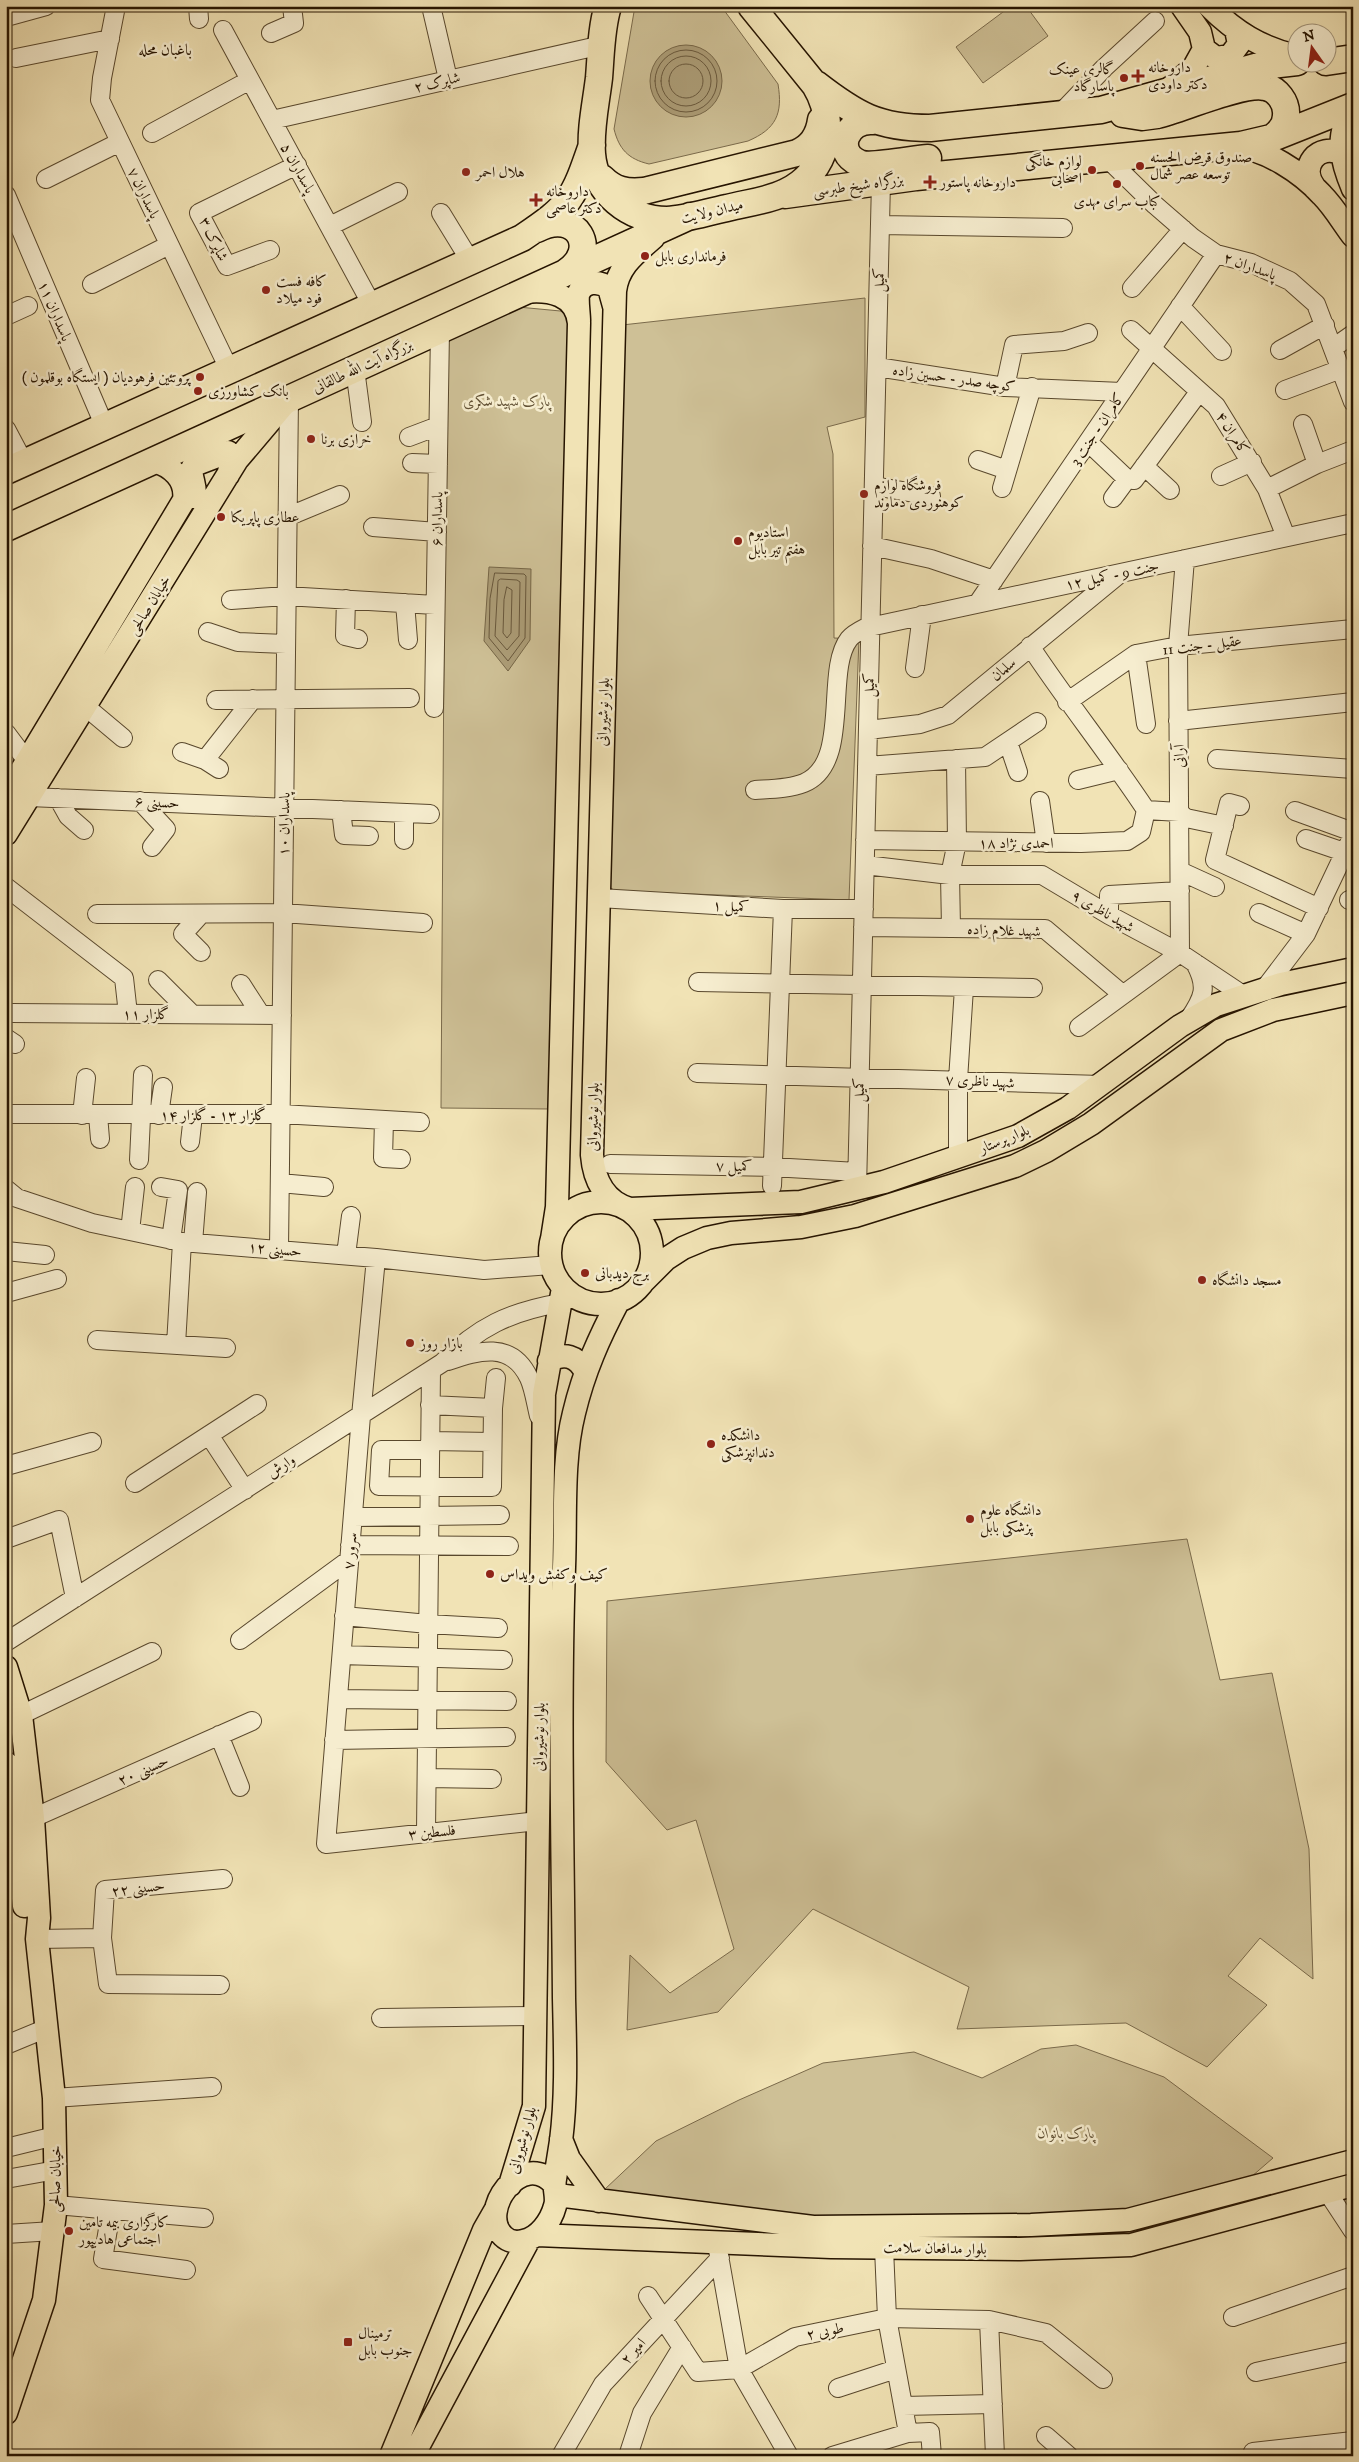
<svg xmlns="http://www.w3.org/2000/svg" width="1359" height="2462" font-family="'IM FELL DW Pica',Amiri,serif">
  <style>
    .green { fill: #cec096; stroke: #7a6a4b }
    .water { fill: #ac9d77; stroke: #766647 }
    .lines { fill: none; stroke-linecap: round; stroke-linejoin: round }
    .shore { stroke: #69583c; stroke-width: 1 }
    .minor-casing { stroke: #59482d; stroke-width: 20 }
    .major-casing { stroke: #261400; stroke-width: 25 }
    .highway-casing { stroke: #261400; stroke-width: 29 }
    .minor { stroke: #f6edcf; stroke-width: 18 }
    .major { stroke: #f1e3b5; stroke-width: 22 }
    .highway { stroke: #f1e3b5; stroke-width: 26 }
    .poi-dot { fill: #8f2418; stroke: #f6edcf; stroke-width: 2 }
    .labels { text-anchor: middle; stroke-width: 5; stroke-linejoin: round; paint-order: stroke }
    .poi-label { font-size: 15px; fill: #261400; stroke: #f6edcf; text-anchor: start }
    .street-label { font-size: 15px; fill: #261400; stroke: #f6edcf }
    .park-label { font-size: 15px; font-style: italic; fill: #615034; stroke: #f6edcf }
    .neighbourhood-label { font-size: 16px; fill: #261400; stroke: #f6edcf }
  </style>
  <rect width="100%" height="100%" fill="#f1e3b5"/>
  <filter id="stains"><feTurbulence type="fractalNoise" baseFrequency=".004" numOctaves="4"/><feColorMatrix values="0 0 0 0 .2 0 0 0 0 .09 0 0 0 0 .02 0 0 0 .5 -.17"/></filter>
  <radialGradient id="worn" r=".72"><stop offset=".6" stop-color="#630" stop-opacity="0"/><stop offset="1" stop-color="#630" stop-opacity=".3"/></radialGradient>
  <!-- green -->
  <path class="green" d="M 635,6 L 721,6 L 778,84 C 783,114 776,129 748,141 L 649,164 C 628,159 619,149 614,129 Z
    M 1011,6 L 1026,6 L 1048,36 L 983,83 L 956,47 Z
    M 865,298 L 865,417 L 827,427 L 833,454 L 834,638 L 859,639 L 849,900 L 616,891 L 607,886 L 622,325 Z
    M 518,307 L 571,312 L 550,1109 L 441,1108 L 446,337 Z
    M 1187,1539 L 1220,1680 L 1272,1673 L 1309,1849 L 1313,1979 L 1260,1938 L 1228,1976 L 1267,2005 L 1207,2067 L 1126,2023 L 957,2029 L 969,1987 L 813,1909 L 718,2012 L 627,2030 L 630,1955 L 670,1993 L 734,1949 L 696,1820 L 667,1830 L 606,1762 L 607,1601 Z
    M 1076,2045 L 1164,2077 L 1273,2158 L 1251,2177 L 1122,2217 L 758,2216 L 604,2190 L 656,2141 L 739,2100 L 823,2063 L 914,2052 L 982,2078 L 1041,2049 Z"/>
  <!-- water -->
  <path class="water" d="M650 81a36 36 0 1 1 72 0a36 36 0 1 1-72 0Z
    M 489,567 L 531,569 L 530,640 L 508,671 L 484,641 Z"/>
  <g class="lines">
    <!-- shore -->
    <path class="shore" d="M655 81a31 31 0 1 1 62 0a31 31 0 1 1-62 0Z
      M661 81a25 25 0 1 1 50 0a25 25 0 1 1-50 0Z
      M669 81a17 17 0 1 1 34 0a17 17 0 1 1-34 0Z
      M 495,573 L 524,574 L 526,576 L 525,638 L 508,661 L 489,638 L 490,599 Z
      M 501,579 L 517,580 L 520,582 L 519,636 L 507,650 L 495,636 L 498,581 Z
      M 507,587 L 512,590 L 511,633 L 507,638 L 503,633 L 504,600 Z"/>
    <!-- minor casing -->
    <g class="minor-casing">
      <path id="minor" d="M 116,6 L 102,78 L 100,100 L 230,371
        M 198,6 L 199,19
        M 431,6 L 448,79
        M 6,17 L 46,6
        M 223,30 L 373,307
        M 271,33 L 294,23 L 292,6
        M 16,58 L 110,39
        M 1059,115 L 1104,68 L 1155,21
        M 272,120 L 602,45
        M 152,133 L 250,80
        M 1107,158 L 1155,205 L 1193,238 L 1216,254 L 1251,263 L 1290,281 L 1316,304 L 1353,402
        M 46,179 L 120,142
        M 6,195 L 105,427
        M 441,213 L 471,262
        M 880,225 L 1063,228
        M 330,226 L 398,192
        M 270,250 L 227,266 L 199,213 L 297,165
        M 92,284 L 169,245
        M 1132,288 L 1183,229
        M 1180,306 L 1222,351
        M 6,316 L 28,306
        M 1131,330 L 1216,406 L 1267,489 L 1286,537
        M 1333,348 L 1353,334
        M 1280,350 L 1325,325
        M 877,367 L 1005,387 L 1122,392
        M 355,369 L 362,422
        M 1005,387 L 1014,345 L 1064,341 L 1088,333
        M 1285,390 L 1341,369
        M 1303,424 L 1317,464
        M 6,429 L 24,463
        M 409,437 L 438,426
        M 1088,442 L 1127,479 L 1134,480 L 1199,392
        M 978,460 L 1007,470
        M 412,463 L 438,464
        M 1144,466 L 1170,490
        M 1221,476 L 1252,462
        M 874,486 L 931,496
        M 1002,488 L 1032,387
        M 1267,489 L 1317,464 L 1353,450
        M 1113,498 L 1127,479
        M 287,517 L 340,495
        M 373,527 L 437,532
        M 872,546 L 931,559 L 994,580
        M 346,599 L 345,636 L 358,639
        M 231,600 L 286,596 L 435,605
        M 405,603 L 408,640
        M 978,603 L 1216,254
        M 208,632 L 238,642 L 286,644
        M 1030,646 C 1067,702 1109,754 1146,810
        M 1136,654 L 1146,724
        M 915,668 L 922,615
        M 216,700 L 410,698
        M 1067,702 L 1136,654 L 1178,646 L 1353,629
        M 86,707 L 123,738
        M 434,708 L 440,330
        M 1178,721 L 1353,702
        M 868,730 L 920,724 L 948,715 L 1117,576
        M 6,733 L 27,761
        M 1008,742 L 1018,772
        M 182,752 L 205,760 L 219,769
        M 1217,759 L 1353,769
        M 205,760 L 253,699
        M 867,766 L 985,757 L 1037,722
        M 1078,780 L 1119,770
        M 755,790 C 770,789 789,789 804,783 C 852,763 824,671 849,639 C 853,634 859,631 865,628 L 1353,523
        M 29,797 L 430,814
        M 58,798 L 68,816 L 84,830
        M 140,801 L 166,829 L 152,847
        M 1040,801 L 1046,843
        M 1240,806 L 1229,803 L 1215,860 L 1319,908
        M 341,810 L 344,835 L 369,836
        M 1146,810 L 1179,812 L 1186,818 L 1224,826
        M 1295,811 L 1353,832
        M 404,813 L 404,840
        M 1306,839 L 1344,852
        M 865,840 L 1081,843 L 1127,841 L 1141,832 L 1146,810
        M 865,865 L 950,875 L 1042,875 L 1109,915 L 1180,953 L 1243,995
        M 1180,871 L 1215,887
        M 6,887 L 124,978 L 128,1014
        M 599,898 L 783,909 L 864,909
        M 1349,900 L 1353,899
        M 1259,913 L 1306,934
        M 97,914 L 283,913 L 423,923
        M 201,914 L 183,934 L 201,952
        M 1109,915 L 1109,895 L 1180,891
        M 863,927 L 1045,929 L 1122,994
        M 951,928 L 950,875 L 957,842 L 956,759
        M 158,980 L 192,1014
        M 698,982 L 1033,988
        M 241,984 L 261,1015
        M 1265,988 L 1306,934 L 1353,835
        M 11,1013 L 282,1015
        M 1189,1019 C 1204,997 1208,987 1195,963
        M 1079,1027 L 1180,953 L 1178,646 L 1185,559
        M 6,1038 L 15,1044
        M 697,1073 L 1101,1085
        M 6,1114 L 281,1114 L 420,1122
        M 82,1115 L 86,1078
        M 98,1115 L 100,1139
        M 159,1115 L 163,1087
        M 384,1120 L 383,1158 L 401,1159
        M 190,1142 L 193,1115
        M 958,1157 L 958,1080 L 964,988
        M 139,1160 L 143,1075
        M 610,1164 L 772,1167 L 857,1172
        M 280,1183 L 324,1187
        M 772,1186 L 783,909
        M 161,1187 L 178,1190 L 171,1240
        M 6,1189 L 17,1198 L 92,1223 L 182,1242 L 376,1258 L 484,1270 L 551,1265
        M 857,1189 L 881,182
        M 130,1231 L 135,1187
        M 193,1243 L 197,1192
        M 279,1249 L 289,399
        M 6,1251 L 45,1255
        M 346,1255 L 351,1216
        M 376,1258 L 361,1416 L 326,1844 L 538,1821
        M 6,1293 L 57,1279
        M 97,1340 L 226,1348
        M 176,1345 L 182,1242
        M 448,1361 C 478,1351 511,1340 529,1378 C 534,1389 536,1404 539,1416
        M 430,1405 L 493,1408
        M 209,1435 L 245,1490
        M 430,1441 L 492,1442
        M 430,1450 L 381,1450 L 379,1486 L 492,1487 L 493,1408 L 496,1378
        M 6,1466 L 92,1442
        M 135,1483 L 257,1404
        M 353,1517 L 500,1515
        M 6,1539 L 59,1520 L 75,1598
        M 350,1545 L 509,1546
        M 344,1616 L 428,1624 L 498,1628
        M 240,1640 L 349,1560
        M 6,1642 L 442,1363 C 478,1327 509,1312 560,1303
        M 342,1655 L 503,1660
        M 339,1699 L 507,1701
        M 21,1715 L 152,1652
        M 219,1735 L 240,1787
        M 334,1740 L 506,1737
        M 427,1778 L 492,1779
        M 33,1818 L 252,1721
        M 426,1832 L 431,1371
        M 102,1938 L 108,1984 L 220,1985
        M 37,1939 L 102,1938 L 105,1890 L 223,1879
        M 381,2018 L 535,2016
        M 6,2045 L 47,2028
        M 54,2098 L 212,2087
        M 6,2148 L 55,2136
        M 6,2179 L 56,2170
        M 1328,2193 L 1353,2231
        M 56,2205 L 204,2218
        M 111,2211 L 103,2259 L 186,2270
        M 6,2234 L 53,2231
        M 884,2248 L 887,2318 L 908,2433 L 930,2432 L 932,2456
        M 718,2250 L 739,2369 L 789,2456
        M 648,2296 L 698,2372 L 739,2369 L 795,2337 L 887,2318 L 989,2320 L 1046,2333 L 1103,2379
        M 1233,2317 L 1353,2276
        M 989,2320 L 995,2456
        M 1256,2372 L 1353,2351
        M 838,2388 L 896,2369
        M 903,2406 L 993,2404
        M 1046,2436 L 1069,2456
        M 1253,2452 L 1353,2441
        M 561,2456 L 603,2384 L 720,2258
        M 628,2456 L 642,2413 L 682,2347
        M 832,2456 L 908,2433"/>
    </g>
    <!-- major casing -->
    <g class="major-casing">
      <path id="major" d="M 1209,6 C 1235,32 1261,48 1296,56
        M 1204,49 L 1216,58 L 1230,56 L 1239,44 L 1236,30
        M 1167,91 L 1194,67 L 1204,49 L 1200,32 L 1182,6
        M 1353,110 C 1334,135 1342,163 1353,189
        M 1235,147 C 1265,148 1302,173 1322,195 C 1334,207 1343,223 1353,236
        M 1315,188 C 1298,167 1318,142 1342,154
        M 653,238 C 635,254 618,266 615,291 L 592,1155 C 594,1180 605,1202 630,1209 L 801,1202 L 884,1182 L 1018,1136 L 1068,1108 L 1180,1026 L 1216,1005 L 1281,984 L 1353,969
        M 524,292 C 549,289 576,294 579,323 L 557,1207 L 552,1239
        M 579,321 C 579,313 577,303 578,295 C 582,281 599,280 609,288 L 614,306
        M 194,497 C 198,486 187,474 194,465 L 228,452 L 233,459 L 228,475
        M 6,796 L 184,500 C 187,479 171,466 154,461
        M 6,834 L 237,460 L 287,401
        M550 1253a51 51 0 1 1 102 0a51 51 0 1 1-102 0Z
        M 639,1286 L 666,1259 L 683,1248 L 707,1238 L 731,1233 L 801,1227 L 855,1216 L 1015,1166 L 1046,1151 L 1091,1124 L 1221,1030 L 1273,1010 L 1353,993
        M 549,1361 C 564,1352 577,1356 585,1371
        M 6,1667 L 21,1715 L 33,1818 L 39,1918 L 37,1939 L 54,2098 L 56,2205 L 44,2300 L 6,2413
        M 6,1763 L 24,1906
        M 561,2139 L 569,2159 L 599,2201
        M 554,2184 C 522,2148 477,2212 503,2236 C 508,2241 516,2243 523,2241 C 539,2238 551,2221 555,2206 C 558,2197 553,2189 555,2179 C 557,2167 559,2154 561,2141 C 567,2094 565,2045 564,1998 C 563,1854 559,1710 564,1567 C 566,1518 562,1460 574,1413 C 584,1371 599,1338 619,1300
        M 510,2185 L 534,2106 L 544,1394 L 563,1288
        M 557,2195 L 813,2227 L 1031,2225 L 1128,2220 L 1353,2161
        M 537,2235 L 831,2247 L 1020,2249 L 1131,2245 L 1353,2185
        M 391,2456 L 484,2230 L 496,2209
        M 413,2456 L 528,2241"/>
    </g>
    <!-- highway casing -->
    <g class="highway-casing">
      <path id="highway" d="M 608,6 C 601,28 601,55 599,78 C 596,103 590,129 592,154 C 595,193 629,220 667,220 C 687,219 707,212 727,208 C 746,203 768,201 786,192 C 828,172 838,123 815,85 L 751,6
        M 1326,62 L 1353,58
        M 816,84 C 856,115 878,128 930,128 L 1101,110 L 1255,67 L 1297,62
        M 1123,114 L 1142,117 L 1157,115 C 1182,109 1243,82 1265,87 C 1277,89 1287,102 1286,115 C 1286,125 1280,132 1273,137
        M 873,121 C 846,119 833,152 859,163 C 870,168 913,159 928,158
        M 602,178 C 614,190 626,193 644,191 L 797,153 C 812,147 819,135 821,120
        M 785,195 L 916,177 L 1241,145 L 1275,137 L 1353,106
        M 537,229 C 577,208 601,250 565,273
        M 6,471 L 522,238 C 571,205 573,200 592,145
        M 6,528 L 690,216"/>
    </g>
    <!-- minor -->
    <use href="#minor" class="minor"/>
    <!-- major -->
    <use href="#major" class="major"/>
    <!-- highway -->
    <use href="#highway" class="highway"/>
  </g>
  <!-- markers -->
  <g class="poi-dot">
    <path d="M1135.5 68.5h5v5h5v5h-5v5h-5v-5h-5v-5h5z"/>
    <circle cx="1124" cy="78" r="5"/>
    <circle cx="1140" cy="166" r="5"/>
    <circle cx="1092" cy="170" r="5"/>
    <circle cx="466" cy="172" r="5"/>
    <path d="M927.5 174.5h5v5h5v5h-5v5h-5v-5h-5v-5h5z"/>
    <circle cx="1117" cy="184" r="5"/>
    <path d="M533.5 192.5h5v5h5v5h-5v5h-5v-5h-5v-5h5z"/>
    <circle cx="645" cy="256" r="5"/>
    <circle cx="266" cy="290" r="5"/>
    <circle cx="200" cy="377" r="5"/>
    <circle cx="198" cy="391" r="5"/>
    <circle cx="311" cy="439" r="5"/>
    <circle cx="864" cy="494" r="5"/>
    <circle cx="221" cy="517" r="5"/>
    <circle cx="738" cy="541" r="5"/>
    <circle cx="585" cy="1273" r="5"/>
    <circle cx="1202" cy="1280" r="5"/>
    <circle cx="410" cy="1343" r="5"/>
    <circle cx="711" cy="1444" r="5"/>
    <circle cx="970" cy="1519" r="5"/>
    <circle cx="490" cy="1574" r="5"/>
    <circle cx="69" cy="2231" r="5"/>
    <rect x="343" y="2337" width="10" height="10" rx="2.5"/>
  </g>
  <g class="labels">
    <!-- poi labels -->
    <g class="poi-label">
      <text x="1148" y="72">داروخانه<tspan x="1148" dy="17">دکتر داودی</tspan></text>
      <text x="1114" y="74" text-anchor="end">گالری عینک<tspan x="1114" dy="17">پاسارگاد</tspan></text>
      <text x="1150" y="162">صندوق قرض الحسنه<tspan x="1150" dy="17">توسعه عصر شمال</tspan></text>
      <text x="1082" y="166" text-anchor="end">لوازم خانگی<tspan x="1082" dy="17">اصحابی</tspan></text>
      <text x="476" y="177">هلال احمر</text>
      <text x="940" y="187">داروخانه پاستور</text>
      <text x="546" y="196">داروخانه<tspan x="546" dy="17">دکتر عاصمی</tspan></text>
      <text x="1117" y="206" text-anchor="middle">کباب سرای مهدی</text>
      <text x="655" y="261">فرمانداری بابل</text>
      <text x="276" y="286">کافه فست<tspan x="276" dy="17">فود میلاد</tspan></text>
      <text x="190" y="382" text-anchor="end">پروتئین فرهودیان ( ایستگاه بوقلمون )</text>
      <text x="208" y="396">بانک کشاورزی</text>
      <text x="321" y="444">خرازی برنا</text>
      <text x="874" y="490">فروشگاه لوازم<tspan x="874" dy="17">کوهنوردی دماوند</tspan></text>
      <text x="231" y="522">عطاری پاپریکا</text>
      <text x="748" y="537">استادیوم<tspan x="748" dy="17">هفتم تیر بابل</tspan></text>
      <text x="595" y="1278">برج دیدبانی</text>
      <text x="1212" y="1285">مسجد دانشگاه</text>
      <text x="420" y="1348">بازار روز</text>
      <text x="721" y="1440">دانشکده<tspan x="721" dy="17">دندانپزشکی</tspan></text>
      <text x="980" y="1515">دانشگاه علوم<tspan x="980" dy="17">پزشکی بابل</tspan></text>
      <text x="500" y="1579">کیف و‌کفش ویداس</text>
      <text x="79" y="2227">کارگزاری بیمه تامین<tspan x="79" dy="17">اجتماعی هادیپور</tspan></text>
      <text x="358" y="2338">ترمینال<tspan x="358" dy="17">جنوب بابل</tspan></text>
    </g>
    <!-- street labels -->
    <g class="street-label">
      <text transform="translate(437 82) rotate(-13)" y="5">شاپرک ۲</text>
      <text transform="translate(298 168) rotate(61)" y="5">پاسداران ۵</text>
      <text transform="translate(858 185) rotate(-8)" y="5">بزرگراه شیخ طبرسی</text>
      <text transform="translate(144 193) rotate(64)" y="5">پاسداران ۷</text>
      <text transform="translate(712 211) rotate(-13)" y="5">میدان ولایت</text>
      <text transform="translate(214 239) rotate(64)" y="5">شاپرک ۳</text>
      <text transform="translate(1250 266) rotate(20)" y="5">پاسداران ۲</text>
      <text transform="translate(879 280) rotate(-89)" y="5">کمیل</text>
      <text transform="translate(55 311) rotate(67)" y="5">پاسداران ١١</text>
      <text transform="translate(362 366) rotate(-25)" y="5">بزرگراه آیت الله طالقانی</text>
      <text transform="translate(954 378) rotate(8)" y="5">کوچه صدر - حسین زاده</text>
      <text transform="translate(1097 429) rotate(-56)" y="5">کامران - جنت 3</text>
      <text transform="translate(1233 433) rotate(57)" y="5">کامران ۴</text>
      <text transform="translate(437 519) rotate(-89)" y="5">پاسداران ۶</text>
      <text transform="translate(1112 575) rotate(-12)" y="5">جنت 9 - کمیل ۱۲</text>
      <text transform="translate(149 605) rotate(-58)" y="5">خیابان صالحی</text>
      <text transform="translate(1202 645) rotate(-7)" y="5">عقیل - جنت 11</text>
      <text transform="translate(1003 669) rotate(-40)" y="5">سلمان</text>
      <text transform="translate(869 685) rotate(-89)" y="5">کمیل</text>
      <text transform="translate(603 712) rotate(-88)" y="5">بلوار نوشیروانی</text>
      <text transform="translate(1179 756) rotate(-91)" y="5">آرانی</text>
      <text transform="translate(157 802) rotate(2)" y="5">حسینی ۶</text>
      <text transform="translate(284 824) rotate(-89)" y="5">پاسداران ١٠</text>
      <text x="1016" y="848">احمدی نژاد ۱۸</text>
      <text transform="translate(731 906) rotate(3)" y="5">کمیل ۱</text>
      <text transform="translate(1103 911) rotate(30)" y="5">شهید ناظری ۹</text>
      <text transform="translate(1004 930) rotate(2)" y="5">شهید غلام زاده</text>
      <text x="146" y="1019">گلزار ١١</text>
      <text transform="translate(980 1081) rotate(3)" y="5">شهید ناظری ۷</text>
      <text transform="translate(859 1090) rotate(-89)" y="5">کمیل</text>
      <text x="213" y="1120">گلزار ۱۳ - گلزار ۱۴</text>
      <text transform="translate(593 1117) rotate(-89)" y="5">بلوار نوشیروانی</text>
      <text transform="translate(1004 1139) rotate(-22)" y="5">بلوار پرستار</text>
      <text transform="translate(734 1166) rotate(1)" y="5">کمیل ۷</text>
      <text transform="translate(275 1249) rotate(5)" y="5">حسینی ۱۲</text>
      <text transform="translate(281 1466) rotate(-33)" y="5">وارش</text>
      <text transform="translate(350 1551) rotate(-85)" y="5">سرور ۷</text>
      <text transform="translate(539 1737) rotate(-89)" y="5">بلوار نوشیروانی</text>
      <text transform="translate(143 1770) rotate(-24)" y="5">حسینی ٢٠</text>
      <text transform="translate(432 1832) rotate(-6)" y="5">فلسطین ۳</text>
      <text transform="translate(138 1888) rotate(-7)" y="5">حسینی ۲۲</text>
      <text transform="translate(522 2140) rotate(-74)" y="5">بلوار نوشیروانی</text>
      <text transform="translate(55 2179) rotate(-89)" y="5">خيابان صالحی</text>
      <text transform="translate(935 2248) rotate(1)" y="5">بلوار مدافعان سلامت</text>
      <text transform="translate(825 2331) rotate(-12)" y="5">طوبی ۲</text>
      <text transform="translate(633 2351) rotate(-48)" y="5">امیر ۲</text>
    </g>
    <!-- park labels -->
    <g class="park-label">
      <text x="507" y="406">پارک شهید شکری</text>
      <text x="1066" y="2138">پارک بانوان</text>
    </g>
    <!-- neighbourhood labels -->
    <g class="neighbourhood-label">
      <text x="165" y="55">باغبان محله</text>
    </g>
  </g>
  <!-- margin -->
  <rect width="1359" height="2462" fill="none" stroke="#f1e3b5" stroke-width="25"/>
  <rect x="8" y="8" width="1344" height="2447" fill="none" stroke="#261400" stroke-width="2.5"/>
  <rect x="12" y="12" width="1334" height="2437" fill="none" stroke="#261400"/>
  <!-- north arrow -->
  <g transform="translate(1312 48) rotate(346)"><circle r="24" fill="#f6edcf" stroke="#a3967c"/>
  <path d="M0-4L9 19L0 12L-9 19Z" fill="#8f2418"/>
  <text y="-8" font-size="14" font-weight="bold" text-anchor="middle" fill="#261400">N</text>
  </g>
  <rect width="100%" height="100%" filter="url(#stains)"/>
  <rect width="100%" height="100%" fill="url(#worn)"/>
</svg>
